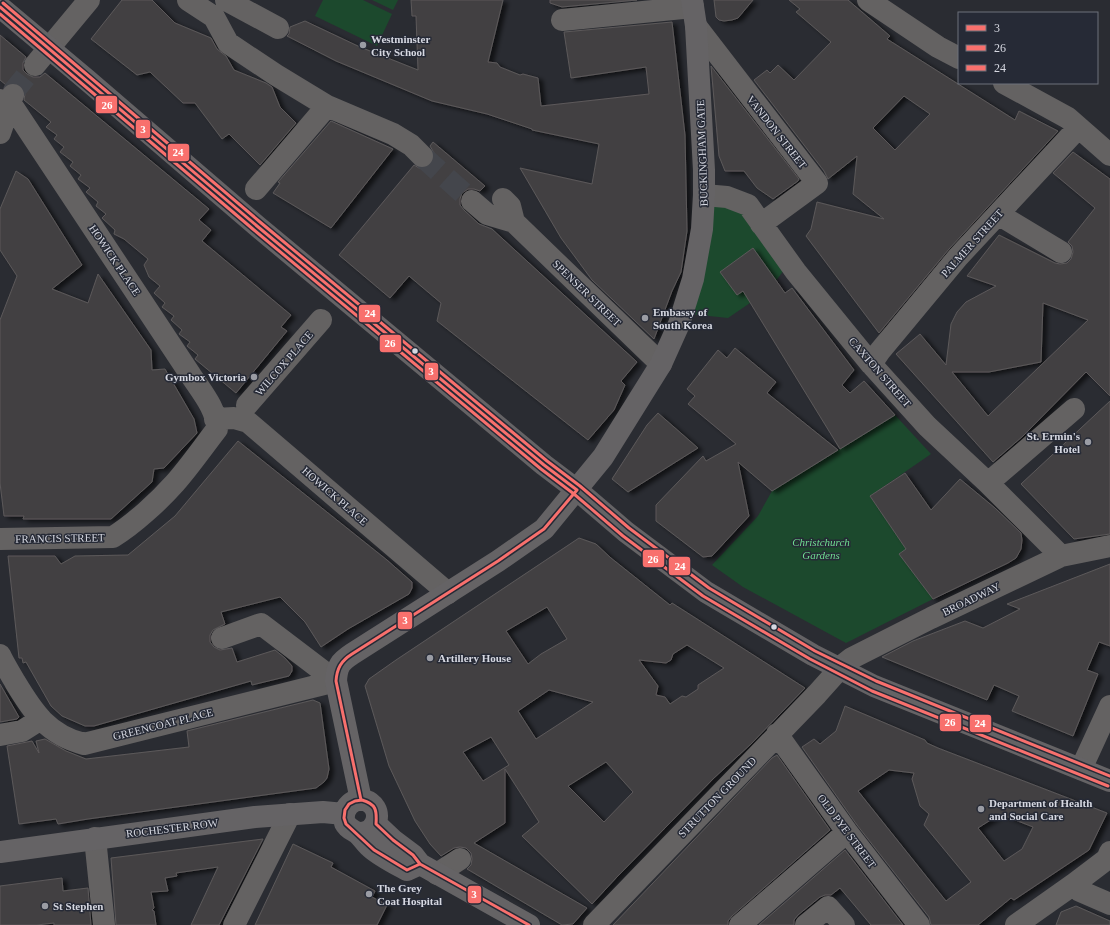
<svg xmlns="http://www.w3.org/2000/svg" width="1110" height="925" font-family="'Times New Roman',serif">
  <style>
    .green { fill: #1c492d }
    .building { fill: #434143; stroke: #5c595a; fill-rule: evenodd; filter: url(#shadow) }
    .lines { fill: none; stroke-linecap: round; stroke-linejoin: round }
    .minor-tunnel { stroke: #44464c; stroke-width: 22; stroke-dasharray: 22 11; stroke-linecap: butt }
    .minor { stroke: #646262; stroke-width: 22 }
    .major { stroke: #656365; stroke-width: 22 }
    .bus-1-casing { stroke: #262a36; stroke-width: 6 }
    .bus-2-casing { stroke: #262a36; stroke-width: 6 }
    .bus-3-casing { stroke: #262a36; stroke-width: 6 }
    .bus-1 { stroke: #f8706d; stroke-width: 3 }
    .bus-2 { stroke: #f8706d; stroke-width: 3 }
    .bus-3 { stroke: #f8706d; stroke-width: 3 }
    .poi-dot { fill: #9a9ca4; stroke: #262a36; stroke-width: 1.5 }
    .bus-dot { fill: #d6d8e1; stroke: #262a36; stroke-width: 1.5 }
    .labels { text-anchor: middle; stroke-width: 3; stroke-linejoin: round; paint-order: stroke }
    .poi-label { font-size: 11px; font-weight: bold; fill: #d6d8e1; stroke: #262a36; text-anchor: start }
    .street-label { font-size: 11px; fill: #d6d8e1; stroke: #262a36 }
    .park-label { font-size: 11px; font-style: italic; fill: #6fdd91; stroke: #262a36 }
    .line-badge { stroke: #262a36; stroke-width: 1.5 }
    .badge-label { font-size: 11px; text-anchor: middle; font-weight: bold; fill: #fff }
  </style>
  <defs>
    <filter id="shadow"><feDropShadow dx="4.5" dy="2.5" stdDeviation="2" flood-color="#0009"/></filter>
  </defs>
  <rect width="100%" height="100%" fill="#2a2c32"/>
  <!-- green -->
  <path class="green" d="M 323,0 L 363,0 L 392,14 L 377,46 L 315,16 Z
    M 372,0 L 398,0 L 393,10 Z
    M 741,191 L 784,270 L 769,290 L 728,318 L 690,314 L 712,206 Z
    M 895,415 L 931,454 L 870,496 L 906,549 L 899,554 L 933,599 L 846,643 L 743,587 L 712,565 L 758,516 L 772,491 Z"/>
  <!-- building -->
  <path class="building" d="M 122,0 L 152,0 L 175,23 L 211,38 L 217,49 L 226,56 L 234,70 L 266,83 L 272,87 L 280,107 L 296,123 L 260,165 L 229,134 L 222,139 L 195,103 L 183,103 L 150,72 L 137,75 L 91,39 Z
    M 411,0 L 503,0 L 488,62 L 497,63 L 500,67 L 520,75 L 523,74 L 538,78 L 541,106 L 649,94 L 646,67 L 571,78 L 564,32 L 672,22 L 685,135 L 687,231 L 681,272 L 672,291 L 654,339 L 592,280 L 561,238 L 520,168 L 592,184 L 599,144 L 532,130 L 532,129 L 487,114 L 432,101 L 336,61 L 287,36 L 289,34 L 290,27 L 305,21 L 360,47 L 418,70 L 416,16 L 412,16 Z
    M 550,0 L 637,0 L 562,7 L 550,3 Z
    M 714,0 L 753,0 L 738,18 L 732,20 L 724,21 L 719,20 L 716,17 Z
    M 789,0 L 848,0 L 890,36 L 887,39 L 1015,120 L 1019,111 L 1058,131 L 949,249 L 879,333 L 806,236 L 811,229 L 817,202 L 884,219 L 853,194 L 857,156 L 828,179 L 824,171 L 754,80 L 767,70 L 770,73 L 778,65 L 794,80 L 831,42 L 796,12 L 800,9 ZM 904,96 L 930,114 L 895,150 L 873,128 Z
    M 0,35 L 26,57 L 23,63 L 23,70 L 27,74 L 33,77 L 40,77 L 45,73 L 209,209 L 199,220 L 211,230 L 202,241 L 291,315 L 281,327 L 287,331 L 236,393 L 195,359 L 198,355 L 187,346 L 190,342 L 179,334 L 182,330 L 171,320 L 174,316 L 162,307 L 165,303 L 154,293 L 160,286 L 149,277 L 144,265 L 148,259 L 124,239 L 114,234 L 115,230 L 102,218 L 106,214 L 96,206 L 98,202 L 86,192 L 90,188 L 78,179 L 81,175 L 70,166 L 73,162 L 60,152 L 64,147 L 54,139 L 57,135 L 46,127 L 51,122 L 24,100 L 25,93 L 22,87 L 17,83 L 11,83 L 6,85 L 0,80 Z
    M 711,66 L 799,179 L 798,181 L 773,199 L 757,188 L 744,171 L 725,171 L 719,156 Z
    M 331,121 L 393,149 L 331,228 L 273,193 L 280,183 L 278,182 Z
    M 433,142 L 485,186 L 480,191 L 474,189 L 468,189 L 462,193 L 460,199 L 460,205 L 464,210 L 479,224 L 492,229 L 637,362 L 621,381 L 625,385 L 614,410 L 588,440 L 437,321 L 441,303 L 409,276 L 390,298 L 339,255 L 414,165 L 419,168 L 425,168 L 431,165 L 434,159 L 434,153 L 430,146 Z
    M 1073,152 L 1110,179 L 1110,396 L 1086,372 L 1023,436 L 993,462 L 896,354 L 920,334 L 946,365 L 951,324 L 957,312 L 966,302 L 996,286 L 967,276 L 999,235 L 1055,263 L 1060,264 L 1067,263 L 1071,259 L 1073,252 L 1072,246 L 1068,242 L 1095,208 L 1053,173 ZM 1043,303 L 1088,320 L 988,416 L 952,372 L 989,372 L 1041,362 Z
    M 16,171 L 28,179 L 82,265 L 52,289 L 88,303 L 98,274 L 151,350 L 152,370 L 165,369 L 194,419 L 197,433 L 164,468 L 154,469 L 152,482 L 111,519 L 23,519 L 24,516 L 4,516 L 0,483 L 0,320 L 17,276 L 0,250 L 0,209 Z
    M 753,248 L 785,293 L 792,288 L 854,370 L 842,385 L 850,393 L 864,381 L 895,415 L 840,449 L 743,291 L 737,295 L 720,272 Z
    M 735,348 L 776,382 L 767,393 L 838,450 L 772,491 L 738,462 L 749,516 L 712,556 L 703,557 L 656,521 L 656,505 L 703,456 L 706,461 L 736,444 L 688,404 L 695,396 L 687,389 L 718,350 L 727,358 Z
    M 1110,401 L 1110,534 L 1074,539 L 1021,484 Z
    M 658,413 L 698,448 L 628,492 L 612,479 L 647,425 Z
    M 238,441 L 387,560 L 412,582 L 412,588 L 409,594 L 348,629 L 321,647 L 305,622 L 280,597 L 221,612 L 225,624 L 213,630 L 210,635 L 210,642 L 214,647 L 220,650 L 232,648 L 237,662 L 275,650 L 285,658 L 292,666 L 292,671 L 289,676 L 252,685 L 251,681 L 94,726 L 85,726 L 62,716 L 51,706 L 26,662 L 23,663 L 22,658 L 19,658 L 8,556 L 55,556 L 61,564 L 75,556 L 128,555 L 175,516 Z
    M 905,473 L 931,510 L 960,479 L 995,508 L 1021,533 L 1022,540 L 1021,549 L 1016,558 L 1008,563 L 933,599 L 899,554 L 906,549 L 870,496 Z
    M 579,538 L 596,544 L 611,558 L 670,605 L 672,603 L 805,688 L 751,744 L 714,778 L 616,878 L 592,904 L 522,836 L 539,822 L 505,769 L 505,823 L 474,843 L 587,908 L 573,924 L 562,925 L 467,869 L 471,865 L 472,859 L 471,853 L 466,848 L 460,847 L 454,848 L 441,856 L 430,844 L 415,821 L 389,766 L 365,686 L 369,679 L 396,660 ZM 547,607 L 567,639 L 541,654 L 528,664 L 506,631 ZM 687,645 L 724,668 L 698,685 L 698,689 L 686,697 L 682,696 L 670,704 L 665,697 L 656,695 L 658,686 L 639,660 L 666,663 L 671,660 L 673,654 ZM 549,690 L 593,702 L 536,739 L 518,711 ZM 491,737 L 509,765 L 483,781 L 463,752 ZM 606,762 L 633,792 L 604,822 L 568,786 Z
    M 1110,564 L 1110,646 L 1099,642 L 1087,670 L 1098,674 L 1073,736 L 1012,711 L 1019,696 L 994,685 L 987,700 L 882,657 L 913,641 L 965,621 L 983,628 L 1020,609 L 1007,604 Z
    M 0,684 L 19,717 L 17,719 L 0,722 Z
    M 313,700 L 320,703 L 329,769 L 327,778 L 324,782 L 316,788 L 88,819 L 58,824 L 56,819 L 19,824 L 7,746 L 32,741 L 39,753 L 36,741 L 45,739 L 66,751 L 86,759 L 189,747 L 187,731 Z
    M 845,706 L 925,740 L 927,743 L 938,748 L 1107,813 L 1089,850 L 1014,900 L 1011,898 L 978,925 L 931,925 L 929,917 L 857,825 L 802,747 L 814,739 L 820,744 L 836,731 ZM 889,770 L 914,773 L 912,779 L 920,806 L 929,814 L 924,825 L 971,882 L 946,901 L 858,791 ZM 1000,814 L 1033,827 L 1022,849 L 1004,861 L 978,828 Z
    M 777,755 L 830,830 L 732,916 L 728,921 L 728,925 L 613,925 L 772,758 Z
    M 263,839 L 219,925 L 191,925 L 218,867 L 176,873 L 177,876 L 165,878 L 168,891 L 151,892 L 154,908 L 152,910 L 154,911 L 156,925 L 116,925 L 111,858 Z
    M 293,844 L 333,863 L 331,867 L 375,891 L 372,897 L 387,905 L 377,925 L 255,925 Z
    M 845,850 L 903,925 L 871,925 L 840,888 L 831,895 L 825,895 L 820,897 L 798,915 L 794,920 L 794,925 L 759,925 Z
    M 62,878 L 63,891 L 88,888 L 91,925 L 54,925 L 54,923 L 37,925 L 0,925 L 0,886 Z
    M 1076,906 L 1110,921 L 1110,925 L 1056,925 L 1061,912 Z"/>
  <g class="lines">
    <!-- minor-tunnel -->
    <path class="minor-tunnel" d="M 13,95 L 14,91 L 35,65
      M 422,156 L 472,201"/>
    <!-- minor -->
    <path class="minor" d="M 188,0 L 214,17 L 228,43 L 276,75 L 327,106 L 393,134 L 411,145 L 422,156
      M 226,0 L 278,28
      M 868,0 L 938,47 L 959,58
      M 562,20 L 693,7
      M 696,26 L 817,183 L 761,224
      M 35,65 L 89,0
      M 1004,83 L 1068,118 L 1110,155
      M 0,100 L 11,104 L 190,374 C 200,390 217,409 217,429 C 203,447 190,466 175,483 C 159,501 134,524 113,537 L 0,539
      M 0,133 L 13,95
      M 256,189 L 327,106
      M 704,195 L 727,197 L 748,205 L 796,272 L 871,364 L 927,426 L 988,483 L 1061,556
      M 503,199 L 510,206 L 514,222
      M 472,201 L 487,214 L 514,222
      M 998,214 L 1061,252
      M 514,222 L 661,364
      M 871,364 L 880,351 L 958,257 L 1078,128
      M 247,405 L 321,320
      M 215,419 L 234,418 L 248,422 L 448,593
      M 988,483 L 1074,409
      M 222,638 L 261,624 L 336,681
      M 0,655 C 4,664 10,673 15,682 C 33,712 48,735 84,744 L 336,681
      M 777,734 L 847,832 L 919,925
      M 0,735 L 22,731 L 41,719
      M 1081,769 L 1110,706
      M 95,838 L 104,925
      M 1110,852 L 1107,859 L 1074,884 L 1080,891 L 1110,904
      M 437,874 L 460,859
      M 234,925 L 290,814
      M 594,925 L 817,694 L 843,665 L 852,658 L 931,618 L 1061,556 L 1110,546
      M 740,925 L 847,832
      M 806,925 L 828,907 L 844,925
      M 1016,925 L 1074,884"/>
    <!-- major -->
    <path class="major" d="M 0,7 L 87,80 L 257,226 L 544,465 L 577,490 L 626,532 L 706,592 L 813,655 L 874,686 L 1110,781
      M 361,800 L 336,681 C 337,666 340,662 352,654 L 498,561 L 544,529 L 603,457 L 661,364 L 679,324 L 693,279 L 702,229 L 704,195 L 704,170 L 696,26 L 692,0
      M 376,824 L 393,840 L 413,855 L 420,864 L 529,925
      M 357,833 C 379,835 385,806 364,800 C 358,799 352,801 348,806 C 344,811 343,818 345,823 C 348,829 353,830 357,833 C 362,837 365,843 370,847 C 380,856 394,863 407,870 L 420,864
      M 0,852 L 255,817 L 323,812 L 344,814"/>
    <!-- bus-1 casing -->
    <g class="bus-1-casing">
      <path id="bus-1" d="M 0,7 L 257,226 L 544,465 L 577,490
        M 361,800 L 336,681 C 337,668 341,661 352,654 L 498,561 L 544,529 L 577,490
        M 362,800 C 376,804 377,810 376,824 L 393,840 L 413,855 L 420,864 L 407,870 L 374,850 L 346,824 L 344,818 L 345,810 L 349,804 L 355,801 Z
        M 420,864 L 529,925"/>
    </g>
    <!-- bus-2 casing -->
    <g class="bus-2-casing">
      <path id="bus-2" d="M 0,14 L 254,230 L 541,469 L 574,494 L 623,536 L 703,596 L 810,659 L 872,691 L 1108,786"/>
    </g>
    <!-- bus-3 casing -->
    <g class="bus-3-casing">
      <path id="bus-3" d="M 3,3 L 260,222 L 547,461 L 580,486 L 629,528 L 709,588 L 815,651 L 876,681 L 1110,776"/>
    </g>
    <!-- bus-1 -->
    <use href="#bus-1" class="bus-1"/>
    <!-- bus-2 -->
    <use href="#bus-2" class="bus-2"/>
    <!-- bus-3 -->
    <use href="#bus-3" class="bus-3"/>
  </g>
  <!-- markers -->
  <g class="poi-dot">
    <circle cx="363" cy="45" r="4"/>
    <circle cx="645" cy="318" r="4"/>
    <circle cx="254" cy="377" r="4"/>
    <circle cx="1088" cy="442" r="4"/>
    <circle cx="430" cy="658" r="4"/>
    <circle cx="981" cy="809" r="4"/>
    <circle cx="369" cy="894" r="4"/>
    <circle cx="45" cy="906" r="4"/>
  </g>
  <g class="bus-dot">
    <circle cx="415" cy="351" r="3.5"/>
    <circle cx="774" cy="627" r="3.5"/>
  </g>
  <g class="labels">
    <!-- poi labels -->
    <g class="poi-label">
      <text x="371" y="43">Westminster<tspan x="371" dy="13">City School</tspan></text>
      <text x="653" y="316">Embassy of<tspan x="653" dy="13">South Korea</tspan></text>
      <text x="246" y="381" text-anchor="end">Gymbox Victoria</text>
      <text x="1080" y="440" text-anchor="end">St. Ermin's<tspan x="1080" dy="13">Hotel</tspan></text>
      <text x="438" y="662">Artillery House</text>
      <text x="989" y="807">Department of Health<tspan x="989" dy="13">and Social Care</tspan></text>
      <text x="377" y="892">The Grey<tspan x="377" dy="13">Coat Hospital</tspan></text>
      <text x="53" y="910">St Stephen</text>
    </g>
    <!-- street labels -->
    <g class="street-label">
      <text transform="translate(777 132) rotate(52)" y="4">VANDON STREET</text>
      <text transform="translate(702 153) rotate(-92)" y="4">BUCKINGHAM GATE</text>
      <text transform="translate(972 243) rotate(-48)" y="4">PALMER STREET</text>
      <text transform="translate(115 260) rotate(56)" y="4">HOWICK PLACE</text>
      <text transform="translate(587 293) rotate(44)" y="4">SPENSER STREET</text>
      <text transform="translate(284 363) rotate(-49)" y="4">WILCOX PLACE</text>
      <text transform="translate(880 372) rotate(49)" y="4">CAXTON STREET</text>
      <text transform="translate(335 496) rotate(41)" y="4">HOWICK PLACE</text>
      <text transform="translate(60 538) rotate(-1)" y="4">FRANCIS STREET</text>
      <text transform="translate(971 599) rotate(-26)" y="4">BROADWAY</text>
      <text transform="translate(163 724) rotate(-14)" y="4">GREENCOAT PLACE</text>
      <text transform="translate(717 797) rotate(-46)" y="4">STRUTTON GROUND</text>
      <text transform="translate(172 828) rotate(-7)" y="4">ROCHESTER ROW</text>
      <text transform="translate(847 831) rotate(53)" y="4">OLD PYE STREET</text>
    </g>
    <!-- park labels -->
    <g class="park-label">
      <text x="821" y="546">Christchurch<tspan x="821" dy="13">Gardens</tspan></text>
    </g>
  </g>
  <g class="line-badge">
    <rect x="95" y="95" width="23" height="19" rx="4" fill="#f8706d"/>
    <rect x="135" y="119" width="16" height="20" rx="4" fill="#f8706d"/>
    <rect x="167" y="143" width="23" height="19" rx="4" fill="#f8706d"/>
    <rect x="358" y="304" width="23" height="19" rx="4" fill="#f8706d"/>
    <rect x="379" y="334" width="23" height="19" rx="4" fill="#f8706d"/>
    <rect x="424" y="362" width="15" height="19" rx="4" fill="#f8706d"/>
    <rect x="642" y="549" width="23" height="19" rx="4" fill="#f8706d"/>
    <rect x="668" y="556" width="23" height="20" rx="4" fill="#f8706d"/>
    <rect x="397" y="611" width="16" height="19" rx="4" fill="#f8706d"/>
    <rect x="939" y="713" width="23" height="19" rx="4" fill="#f8706d"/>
    <rect x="969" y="714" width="23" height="19" rx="4" fill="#f8706d"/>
    <rect x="467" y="885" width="15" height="19" rx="4" fill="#f8706d"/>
  </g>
  <g class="badge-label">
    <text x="107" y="109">26</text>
    <text x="143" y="133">3</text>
    <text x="178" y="156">24</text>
    <text x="370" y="317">24</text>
    <text x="390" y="347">26</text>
    <text x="431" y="375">3</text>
    <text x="653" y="563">26</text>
    <text x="680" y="570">24</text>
    <text x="405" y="624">3</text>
    <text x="950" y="726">26</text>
    <text x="980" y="727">24</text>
    <text x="474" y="898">3</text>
  </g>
  <!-- legend -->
  <rect x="958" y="12" width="140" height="72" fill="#262a36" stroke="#6c707a"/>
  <rect x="966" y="25" width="20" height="6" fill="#f8706d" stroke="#6c707a"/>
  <text x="994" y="32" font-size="12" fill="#d6d8e1">3</text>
  <rect x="966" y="45" width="20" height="6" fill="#f8706d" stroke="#6c707a"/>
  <text x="994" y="52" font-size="12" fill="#d6d8e1">26</text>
  <rect x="966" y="65" width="20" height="6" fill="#f8706d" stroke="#6c707a"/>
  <text x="994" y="72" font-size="12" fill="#d6d8e1">24</text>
</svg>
